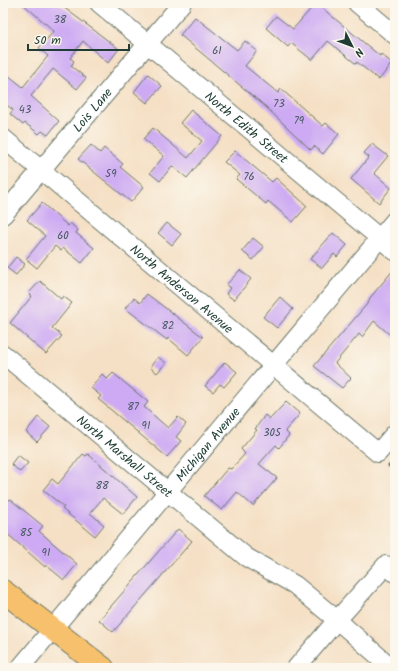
<svg xmlns="http://www.w3.org/2000/svg" width="398" height="671" font-family="Kalam,sans-serif">
  <style>
    .building { fill: #cdaaf3 }
    .lines { fill: none; stroke-linecap: round; stroke-linejoin: round }
    .minor-casing { stroke: #6a7667; stroke-width: 20 }
    .major-casing { stroke: #6a7667; stroke-width: 24 }
    .path { stroke: #6a7667; stroke-width: 2.5; stroke-dasharray: 3 3; stroke-linecap: butt }
    .minor { stroke: #fff; stroke-width: 18 }
    .major { stroke: #f7c06c; stroke-width: 22 }
    .labels { text-anchor: middle; stroke-width: 3; stroke-linejoin: round; paint-order: stroke }
    .number-label { font-size: 11px; fill: #4a5864 }
    .street-label { font-size: 13px; fill: #1f3d34; stroke: #fbf7ec }
  </style>
  <rect width="100%" height="100%" fill="#fbf7ec"/>
  <filter id="ink" filterUnits="userSpaceOnUse"><feTurbulence type="fractalNoise" baseFrequency=".025" numOctaves="2"/><feDisplacementMap in="SourceGraphic" scale="8" xChannelSelector="R" yChannelSelector="G"/><feConvolveMatrix kernelMatrix="1 2 1 2 8 2 1 2 1" color-interpolation-filters="sRGB"/></filter>
  <filter id="wash" filterUnits="userSpaceOnUse"><feTurbulence type="fractalNoise" baseFrequency=".012" numOctaves="4" result="noise"/><feDisplacementMap in="SourceGraphic" scale="16" xChannelSelector="R" yChannelSelector="G"/><feGaussianBlur stdDeviation="0.9" result="paint"/><feColorMatrix in="noise" values="0 0 0 0 0 0 0 0 0 0 0 0 0 0 0 0 0 1.4 0 .05"/><feComposite in="paint" operator="in"/></filter>
  <g filter="url(#wash)">
    <rect width="100%" height="100%" fill="#f5e0c5"/>
    <g id="blocks">
      <!-- building -->
      <path class="building" d="M 22,3 L 58,3 L 119,49 L 108,63 L 83,41 L 70,58 L 74,61 L 71,66 L 86,78 L 77,89 L 53,69 L 31,96 L 59,121 L 48,135 L 42,131 L 39,134 L 25,123 L 23,125 L 10,114 L 13,110 L 3,102 L 3,71 L 23,87 L 48,56 L 39,48 L 54,31 Z
        M 316,3 L 380,56 L 381,54 L 392,63 L 379,80 L 357,62 L 356,64 L 328,41 L 312,60 L 291,43 L 288,47 L 266,28 L 276,16 L 293,29 Z
        M 195,17 L 237,50 L 245,41 L 257,51 L 245,66 L 278,93 L 281,89 L 323,126 L 326,123 L 339,134 L 323,154 L 314,146 L 311,150 L 266,107 L 180,35 Z
        M 148,74 L 162,86 L 147,103 L 134,92 Z
        M 191,110 L 222,136 L 187,178 L 172,166 L 160,181 L 150,173 L 164,156 L 143,139 L 153,128 L 188,158 L 202,141 L 180,123 Z
        M 372,144 L 388,156 L 374,173 L 391,188 L 379,203 L 351,179 L 369,157 L 364,153 Z
        M 91,145 L 100,153 L 104,148 L 123,164 L 120,167 L 144,187 L 131,202 L 78,159 Z
        M 235,151 L 272,182 L 276,178 L 307,206 L 293,222 L 268,201 L 266,204 L 236,179 L 240,175 L 224,162 Z
        M 42,203 L 68,226 L 70,223 L 78,230 L 76,233 L 94,248 L 82,263 L 63,248 L 61,251 L 55,246 L 37,268 L 26,259 L 45,236 L 27,220 Z
        M 167,223 L 181,234 L 172,245 L 158,233 Z
        M 333,233 L 347,245 L 337,257 L 334,254 L 322,268 L 310,259 Z
        M 253,238 L 264,247 L 253,260 L 242,251 Z
        M 16,257 L 25,264 L 16,275 L 7,268 Z
        M 395,268 L 395,339 L 374,321 L 362,337 L 359,334 L 335,363 L 351,378 L 342,388 L 314,366 L 367,304 L 370,300 L 369,299 Z
        M 240,270 L 251,279 L 234,300 L 226,294 L 230,288 L 226,285 Z
        M 40,281 L 61,299 L 63,296 L 72,303 L 52,328 L 62,336 L 46,354 L 10,323 L 32,296 L 29,293 Z
        M 147,294 L 203,337 L 188,355 L 168,338 L 167,340 L 125,308 L 134,298 L 140,303 Z
        M 280,297 L 293,309 L 277,328 L 263,317 Z
        M 158,357 L 166,363 L 157,373 L 150,367 Z
        M 225,362 L 237,372 L 224,387 L 220,384 L 213,392 L 205,386 Z
        M 113,373 L 148,402 L 144,407 L 168,428 L 178,417 L 186,424 L 176,437 L 181,441 L 167,457 L 98,399 L 101,396 L 91,388 L 102,374 L 107,379 Z
        M 286,402 L 300,414 L 285,431 L 289,435 L 279,448 L 276,445 L 259,464 L 277,478 L 253,506 L 237,492 L 222,510 L 204,496 L 228,468 L 231,469 L 245,454 L 241,449 L 257,430 L 255,429 L 265,415 L 270,419 Z
        M 38,417 L 50,427 L 37,442 L 26,432 Z
        M 83,454 L 86,456 L 88,454 L 137,497 L 123,514 L 103,498 L 90,513 L 104,525 L 95,536 L 62,509 L 64,507 L 43,490 L 52,479 L 58,484 Z
        M 18,455 L 28,463 L 20,472 L 11,464 Z
        M 10,499 L 43,526 L 39,531 L 77,564 L 64,580 L 46,565 L 45,567 L 3,530 L 3,507 Z
        M 178,529 L 192,541 L 113,632 L 99,620 Z"/>
    </g>
  </g>
  <g filter="url(#ink)">
    <use href="#blocks" fill-opacity="0" stroke="#6a7667" stroke-width="1"/>
    <g class="lines">
      <!-- minor casing -->
      <g class="minor-casing">
        <g id="minor">
          <path id="s1" d="M 99,3 L 395,251"/>
          <path d="M 357,3 L 395,35"/>
          <path id="s2" d="M 3,138 L 378,453 L 395,433"/>
          <path id="s3" d="M 3,215 L 182,3"/>
          <path id="s4" d="M 3,354 L 246,557 L 295,585 L 337,620 L 386,565 L 395,573"/>
          <path id="s5" d="M 20,668 L 395,220"/>
          <path d="M 296,668 L 337,620 L 392,668"/>
        </g>
      </g>
      <!-- major casing -->
      <g class="major-casing">
        <path id="major" d="M 3,591 L 103,668"/>
      </g>
      <!-- path -->
      <path class="path" d="M 388,465 L 395,471"/>
      <!-- minor -->
      <use href="#minor" class="minor"/>
      <!-- major -->
      <use href="#major" class="major"/>
    </g>
  </g>
  <g class="labels">
    <!-- number labels -->
    <g class="number-label">
      <text x="60" y="23">38</text>
      <text x="217" y="54">61</text>
      <text x="279" y="107">73</text>
      <text x="25" y="113">43</text>
      <text x="299" y="124">79</text>
      <text x="111" y="177">59</text>
      <text x="249" y="180">76</text>
      <text x="63" y="239">60</text>
      <text x="168" y="329">82</text>
      <text x="133" y="410">87</text>
      <text x="146" y="429">91</text>
      <text x="272" y="436">305</text>
      <text x="102" y="489">88</text>
      <text x="26" y="536">85</text>
      <text x="46" y="556">91</text>
    </g>
    <!-- street labels -->
    <g class="street-label">
      <text dy="5" stroke="none"><textPath href="#s3" startOffset="138">Lois Lane</textPath></text>
      <text dy="5" stroke="none"><textPath href="#s1" startOffset="193">North Edith Street</textPath></text>
      <text dy="5" stroke="none"><textPath href="#s2" startOffset="234">North Anderson Avenue</textPath></text>
      <text dy="5" stroke="none"><textPath href="#s5" startOffset="292">Michigan Avenue</textPath></text>
      <text dy="5" stroke="none"><textPath href="#s4" startOffset="159">North Marshall Street</textPath></text>
    </g>
  </g>
  <!-- margin -->
  <rect width="398" height="671" fill="none" stroke="#fbf7ec" stroke-width="16"/>
  <!-- north arrow -->
  <g transform="translate(352 46) rotate(132)" stroke="#fbf7ec" stroke-width="3" paint-order="stroke">
  <path d="M0-3L7 15L0 10L-7 15Z" fill="#1f3d34"/>
  <text y="-6" font-size="11" font-weight="bold" text-anchor="middle" fill="#1f3d34">N</text>
  </g>
  <!-- scale -->
  <path d="M28 44v6h101v-6" fill="none" stroke="#1f3d34" stroke-width="2"/>
  <text x="34" y="44" font-size="12" fill="#1f3d34" stroke="#fbf7ec" stroke-width="3" paint-order="stroke">50 m</text>
</svg>
